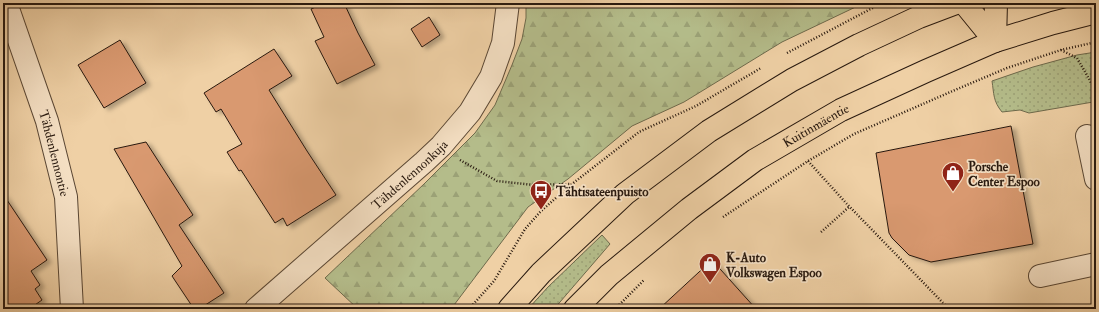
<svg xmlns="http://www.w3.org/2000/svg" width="1099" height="312" font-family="'IM FELL Double Pica',serif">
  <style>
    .grass { fill: url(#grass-dots); stroke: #6e6a4c }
    .forest { fill: url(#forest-firs); stroke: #6e6a4c }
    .building { fill: #d9996f; stroke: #28190f; filter: url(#shadow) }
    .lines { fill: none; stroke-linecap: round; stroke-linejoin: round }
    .minor-casing { stroke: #5a4734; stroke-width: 24 }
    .major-casing { stroke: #28190f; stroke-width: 24 }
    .path { stroke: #28190f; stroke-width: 2.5; stroke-dasharray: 1 2; stroke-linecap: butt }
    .minor { stroke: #f5e0c4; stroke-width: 22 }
    .major { stroke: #efd0a5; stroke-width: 22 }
    .labels { text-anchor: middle; stroke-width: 3.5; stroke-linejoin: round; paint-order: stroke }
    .street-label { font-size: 13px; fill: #28190f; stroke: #f5e0c4 }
    .poi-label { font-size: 13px; font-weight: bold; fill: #28190f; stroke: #f5e0c4; text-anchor: start }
  </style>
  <defs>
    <pattern id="grass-dots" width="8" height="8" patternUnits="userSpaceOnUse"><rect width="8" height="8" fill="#b4bc8a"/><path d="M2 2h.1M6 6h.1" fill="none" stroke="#9ba176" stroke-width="1.8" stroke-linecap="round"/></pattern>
    <pattern id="forest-firs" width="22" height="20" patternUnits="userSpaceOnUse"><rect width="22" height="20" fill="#b4bc8a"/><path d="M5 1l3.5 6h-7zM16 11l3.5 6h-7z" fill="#9ba176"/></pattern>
    <filter id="shadow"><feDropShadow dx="4.5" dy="2.5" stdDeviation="2" flood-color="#0004"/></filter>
  </defs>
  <rect width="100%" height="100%" fill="#efd0a5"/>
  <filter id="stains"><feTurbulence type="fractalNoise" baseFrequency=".005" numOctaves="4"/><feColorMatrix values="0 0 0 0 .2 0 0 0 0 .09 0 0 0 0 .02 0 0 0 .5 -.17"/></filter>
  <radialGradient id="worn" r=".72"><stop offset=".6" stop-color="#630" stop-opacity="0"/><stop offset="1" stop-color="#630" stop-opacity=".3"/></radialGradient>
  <!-- grass -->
  <path class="grass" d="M 1096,52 L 1096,91 L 1094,96 L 1093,102 L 1029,113 L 1020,110 L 1002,112 C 993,101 994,94 992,81 L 1033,67 L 1077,55 Z
    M 602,235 L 610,244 L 554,309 L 528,309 L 548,287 Z"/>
  <!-- forest -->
  <path class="forest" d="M 526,3 L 864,3 L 782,42 L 684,102 L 632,126 L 568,179 L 528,207 L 451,309 L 358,309 L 325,278 L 424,184 L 475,133 L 495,105 L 512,65 L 522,39 L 526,18 Z"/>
  <!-- building -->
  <path class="building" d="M 325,3 L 344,3 L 358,33 L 375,65 L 337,84 L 315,41 L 324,37 L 311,9 Z
    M 429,17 L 440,35 L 422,47 L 411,29 Z
    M 120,40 L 146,83 L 104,108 L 78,65 Z
    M 274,49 L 292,76 L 269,90 L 307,151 L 336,195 L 287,226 L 283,218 L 275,223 L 241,170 L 239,171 L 227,152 L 242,144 L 221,109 L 216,112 L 204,93 Z
    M 1011,126 L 1033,244 L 931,262 L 909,255 L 892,238 L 889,233 L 876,153 Z
    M 146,142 L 193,215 L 179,225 L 224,293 L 199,309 L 194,309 L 172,276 L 182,266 L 114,149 Z
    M 3,194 L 47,260 L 31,271 L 40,285 L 35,289 L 42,300 L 29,309 L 3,309 Z
    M 712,260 L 756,309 L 659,309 Z"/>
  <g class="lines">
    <!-- minor casing -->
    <g class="minor-casing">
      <g id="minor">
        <path id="s1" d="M 6,3 L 47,121 L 66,197 L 72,309"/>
        <path d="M 1087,136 L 1096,179"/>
        <path d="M 1040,276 L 1096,264"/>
        <path id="s2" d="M 256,309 L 424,162 L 441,146 L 470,112 L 491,77 L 503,43 L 508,3"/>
      </g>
    </g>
    <!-- major casing -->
    <g class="major-casing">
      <g id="major">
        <path d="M 964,3 L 995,41"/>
        <path d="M 995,41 L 996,3"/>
        <path d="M 509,309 L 541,273 L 625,194 L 709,131 L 792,80 L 859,45 L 919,17 L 956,3"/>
        <path id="s3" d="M 575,309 L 609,275 L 689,209 L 755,160 L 841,110 L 926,71 L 995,41 L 1053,23 L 1096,12"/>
      </g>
    </g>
    <!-- path -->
    <path class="path" d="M 1061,50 L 1077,58 L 1088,77 L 1096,92
      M 787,53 L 882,3
      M 460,160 L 497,181 L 534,185 L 571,184
      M 808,161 L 846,203 L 947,307
      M 723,217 L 808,161 L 854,134 L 955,90 L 1007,68 L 1061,50 L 1096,42
      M 821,232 L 850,206
      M 469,309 L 494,281 L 525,229 L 541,211 L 572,184 L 639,132 L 696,106 L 761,68
      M 615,309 L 644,280"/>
    <!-- minor -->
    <use href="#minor" class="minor"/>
    <!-- major -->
    <use href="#major" class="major"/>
  </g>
  <!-- icons -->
  <defs>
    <g id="shop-pin" transform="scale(1.15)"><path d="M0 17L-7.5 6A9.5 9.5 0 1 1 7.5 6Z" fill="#8f2418" stroke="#f5e0c4"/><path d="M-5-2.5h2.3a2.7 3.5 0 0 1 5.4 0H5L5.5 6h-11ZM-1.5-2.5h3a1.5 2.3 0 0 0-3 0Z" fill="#fff"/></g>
    <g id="bus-pin" transform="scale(1.15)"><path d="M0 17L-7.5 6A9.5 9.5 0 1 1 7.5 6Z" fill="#8f2418" stroke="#f5e0c4"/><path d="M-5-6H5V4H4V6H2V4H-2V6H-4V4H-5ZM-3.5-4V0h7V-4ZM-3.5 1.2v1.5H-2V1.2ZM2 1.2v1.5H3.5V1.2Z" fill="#fff"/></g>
  </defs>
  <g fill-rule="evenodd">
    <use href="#shop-pin" x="953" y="173"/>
    <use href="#bus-pin" x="541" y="191"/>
    <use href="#shop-pin" x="710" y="264"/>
  </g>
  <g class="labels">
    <!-- street labels -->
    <g class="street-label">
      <text dy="5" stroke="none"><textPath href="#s3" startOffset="304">Kuitinmäentie</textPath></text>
      <text dy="5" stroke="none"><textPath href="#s1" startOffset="158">Tähdenlennontie</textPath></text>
      <text dy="5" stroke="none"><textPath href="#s2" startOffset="204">Tähdenlennonkuja</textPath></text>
    </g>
    <!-- poi labels -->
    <g class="poi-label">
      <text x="968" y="171">Porsche<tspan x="968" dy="15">Center Espoo</tspan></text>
      <text x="556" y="196">Tähtisateenpuisto</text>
      <text x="726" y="262">K-Auto<tspan x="726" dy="15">Volkswagen Espoo</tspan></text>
    </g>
  </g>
  <!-- margin -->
  <rect width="1099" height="312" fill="none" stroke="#efd0a5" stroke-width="16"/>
  <rect x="4" y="4" width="1091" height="304" fill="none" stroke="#28190f" stroke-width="2"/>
  <rect x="8" y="8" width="1083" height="296" fill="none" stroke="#28190f"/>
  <rect width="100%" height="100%" filter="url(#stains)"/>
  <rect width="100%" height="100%" fill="url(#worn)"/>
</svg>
